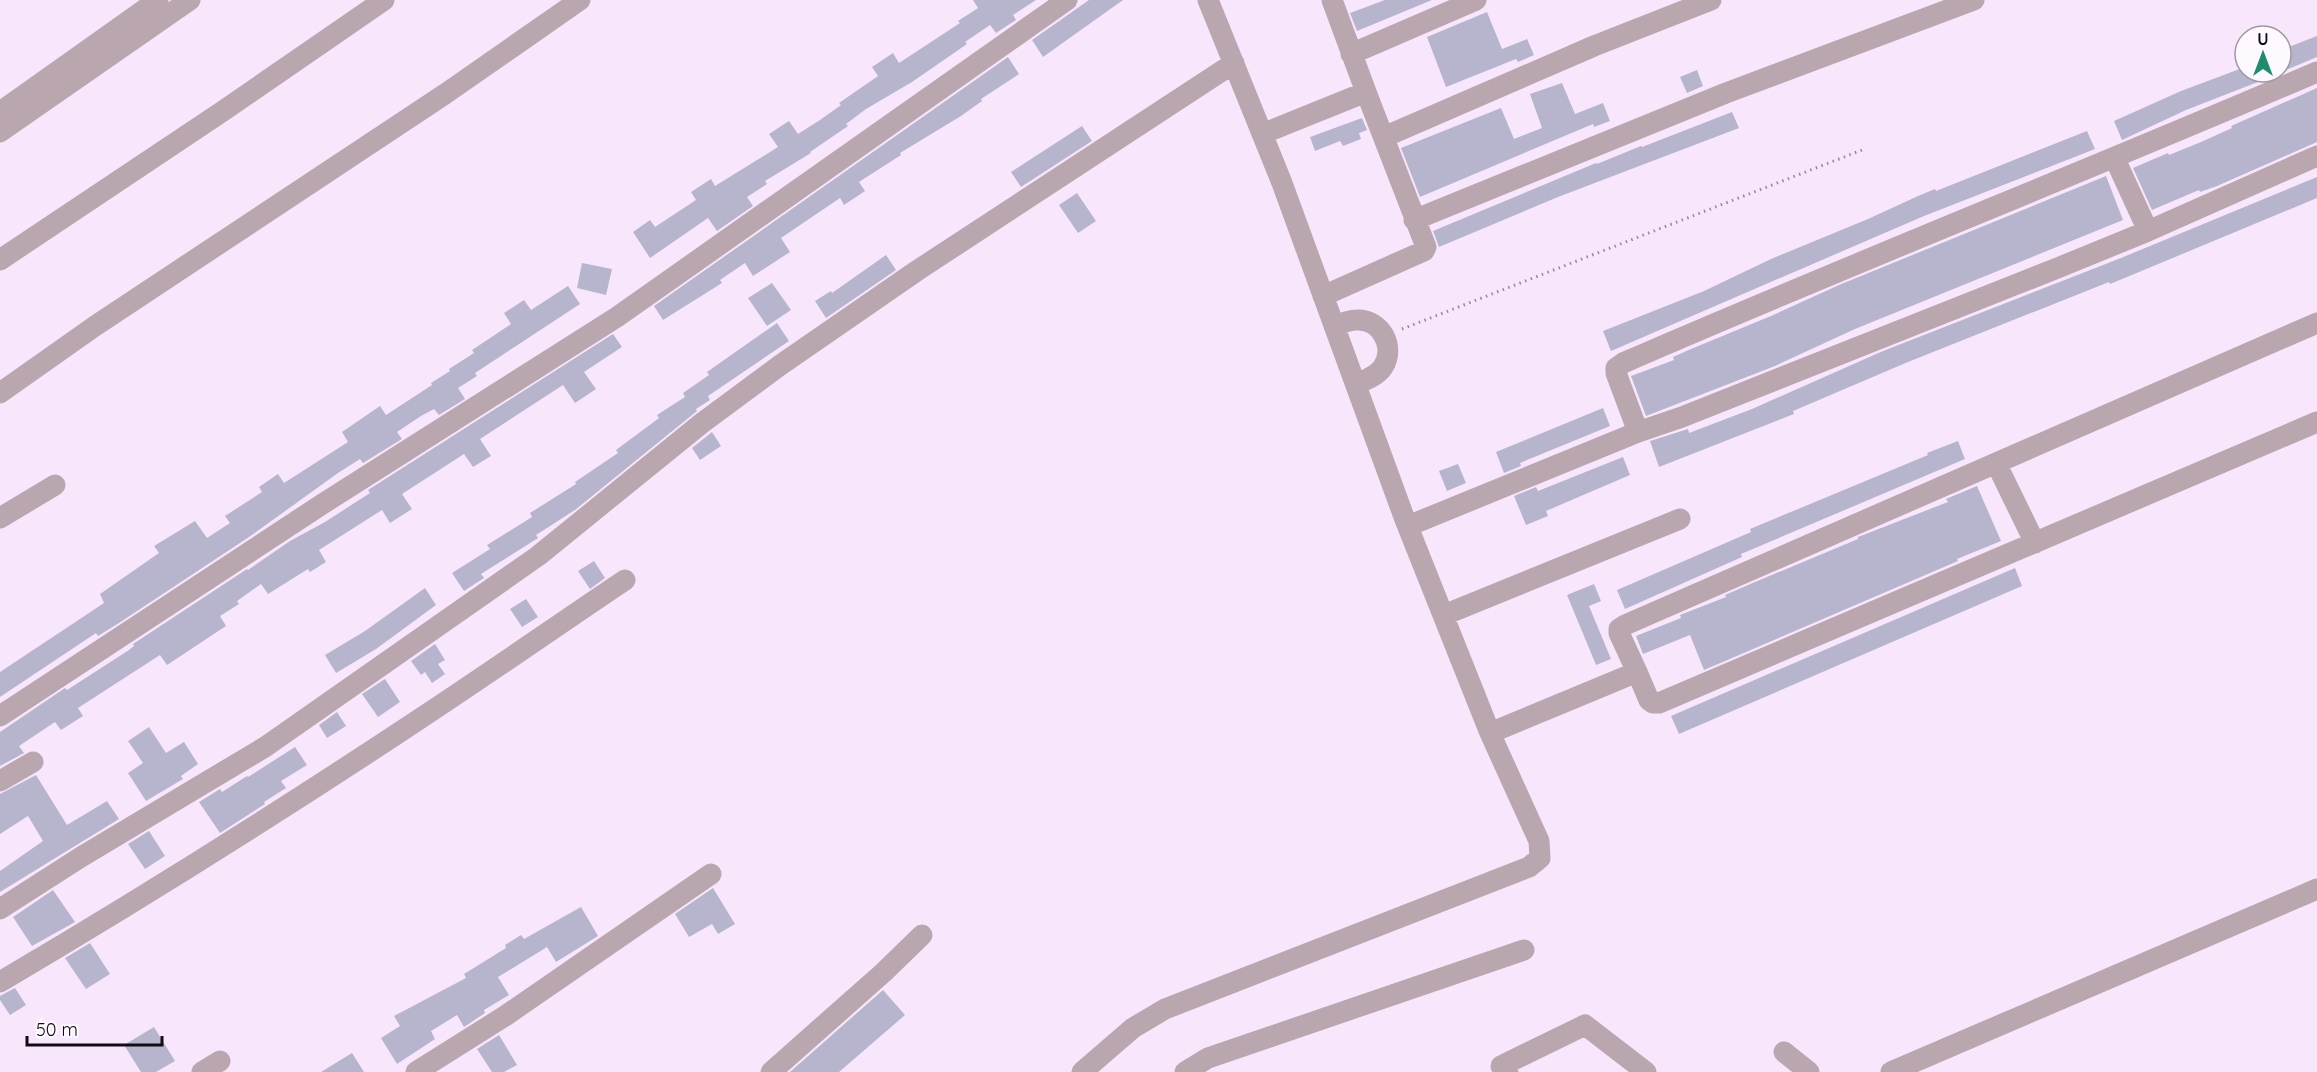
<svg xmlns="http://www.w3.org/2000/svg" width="2317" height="1072" font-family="Quicksand,sans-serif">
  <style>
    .building { fill: #b6b5cd }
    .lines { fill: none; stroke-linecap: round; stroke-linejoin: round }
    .path { stroke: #958a99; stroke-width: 3; stroke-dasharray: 1.5 4.5; stroke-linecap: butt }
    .minor { stroke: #b9a6ae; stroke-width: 21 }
  </style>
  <rect width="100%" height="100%" fill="#f8e7fc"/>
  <!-- building -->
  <path class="building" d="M 973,0 L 1036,0 L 1013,15 L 1016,20 L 996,33 L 990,25 L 965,42 L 967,44 L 912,82 L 866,109 L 846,124 L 848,126 L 810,152 L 811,153 L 765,181 L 767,184 L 747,197 L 753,206 L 717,231 L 708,218 L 650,258 L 633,232 L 650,220 L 655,227 L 696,200 L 691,192 L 711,179 L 715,186 L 778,147 L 769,134 L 789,121 L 798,134 L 820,120 L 841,105 L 839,103 L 878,76 L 872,67 L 893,53 L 899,63 L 960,23 L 958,21 L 978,8 Z
    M 1089,0 L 1123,0 L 1043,57 L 1032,40 Z
    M 1385,0 L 1432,0 L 1357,31 L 1350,13 Z
    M 1487,12 L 1502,49 L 1527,39 L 1534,55 L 1518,62 L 1516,59 L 1446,87 L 1427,37 Z
    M 2317,36 L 2317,57 L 2281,72 L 2281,50 Z
    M 1008,57 L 1019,74 L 981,99 L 982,101 L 961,116 L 900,153 L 901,155 L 859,182 L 865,191 L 844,205 L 840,198 L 781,238 L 790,252 L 753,276 L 745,263 L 720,280 L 722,283 L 663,320 L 654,306 Z
    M 2245,67 L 2245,72 L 2281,73 L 2186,110 L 2122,140 L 2114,121 L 2181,91 Z
    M 1697,70 L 1703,86 L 1687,93 L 1680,77 Z
    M 1562,83 L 1575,114 L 1603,103 L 1610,121 L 1594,127 L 1593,124 L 1420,197 L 1401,148 L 1501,108 L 1514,139 L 1542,128 L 1530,94 Z
    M 2317,88 L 2317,142 L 2217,186 L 2200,192 L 2199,190 L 2152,210 L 2133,168 L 2168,153 L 2169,155 L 2201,142 L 2232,128 L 2231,126 Z
    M 1732,112 L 1739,128 L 1558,197 L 1439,247 L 1433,231 L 1596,163 L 1597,164 L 1641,146 L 1642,147 Z
    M 1362,118 L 1367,130 L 1359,133 L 1361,139 L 1343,146 L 1340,141 L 1315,151 L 1310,137 Z
    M 1082,126 L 1092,141 L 1021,187 L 1011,172 Z
    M 2087,131 L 2095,149 L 1924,216 L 1611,351 L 1603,331 L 1704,291 L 1771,259 L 1868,219 L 1918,196 L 1935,189 L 1936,191 Z
    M 2106,176 L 2123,220 L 1855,329 L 1775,366 L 1646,416 L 1631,376 L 1674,360 L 1673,357 L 1691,349 L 1771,316 L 1839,285 Z
    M 2317,177 L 2317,198 L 2127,277 L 2110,284 L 2109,282 L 1908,362 L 1793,411 L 1794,414 L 1659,467 L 1650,441 L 1688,429 L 1689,433 L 1752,409 L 1883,351 L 2121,258 Z
    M 1077,193 L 1096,221 L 1078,233 L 1059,205 Z
    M 886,255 L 896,270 L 826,318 L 815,301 L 831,291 L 832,293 Z
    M 582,263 L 612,269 L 606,295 L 577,288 Z
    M 772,283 L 791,310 L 767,326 L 748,298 Z
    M 568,286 L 580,304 L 475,373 L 477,376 L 458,388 L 465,399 L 439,415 L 434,409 L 421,416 L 397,432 L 402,439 L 363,463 L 360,459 L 338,473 L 249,537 L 119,623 L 98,636 L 96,633 L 0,697 L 0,672 L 104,603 L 100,594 L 159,553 L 154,546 L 195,521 L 207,538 L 230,523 L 225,516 L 262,492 L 259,487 L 278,474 L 284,483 L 348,442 L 342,432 L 380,406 L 386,415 L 432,385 L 431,383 L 450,371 L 449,369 L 474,353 L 472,350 L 511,324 L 504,313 L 524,300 L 531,310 Z
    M 777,323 L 789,341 L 708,396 L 710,400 L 696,409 L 697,411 L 575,510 L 536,535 L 538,538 L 481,574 L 484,578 L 464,591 L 452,573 L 490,549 L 487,545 L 532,517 L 530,513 L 576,484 L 575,482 L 618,453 L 616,450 L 659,418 L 657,415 L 685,397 L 683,393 L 709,375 L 707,372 Z
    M 613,334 L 622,347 L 584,372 L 596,389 L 575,403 L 563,385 L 480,439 L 491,456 L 473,467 L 464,454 L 402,494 L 412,509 L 390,523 L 382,510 L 319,550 L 326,562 L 310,572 L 308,569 L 268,594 L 261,584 L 237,601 L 239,604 L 220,616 L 226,626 L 167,665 L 160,655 L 78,708 L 83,716 L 61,730 L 55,722 L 19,746 L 24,753 L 0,766 L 0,732 L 65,688 L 67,690 L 129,650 L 134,646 L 133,644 L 247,569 L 248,570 L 290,541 L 325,522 L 370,493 L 368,490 Z
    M 1603,408 L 1610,426 L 1520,463 L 1521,466 L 1504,473 L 1496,452 Z
    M 712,432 L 721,446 L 700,460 L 692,448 Z
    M 1958,441 L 1965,459 L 1741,554 L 1742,557 L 1625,609 L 1617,590 L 1751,532 L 1750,529 L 1928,455 L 1927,453 Z
    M 1623,457 L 1630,475 L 1546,511 L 1548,516 L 1526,525 L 1514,496 L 1536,487 L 1538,491 Z
    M 1458,464 L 1466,483 L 1447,491 L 1439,471 Z
    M 1977,486 L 2001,541 L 1957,559 L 1958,561 L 1704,670 L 1690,635 L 1643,654 L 1636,636 L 1681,618 L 1680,615 L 1726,597 L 1725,595 L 1755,582 L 1858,539 L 1858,537 L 1948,502 L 1946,499 Z
    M 594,561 L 605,578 L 590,589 L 578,571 Z
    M 2015,568 L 2022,586 L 1679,734 L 1671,716 Z
    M 1594,584 L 1601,601 L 1589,606 L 1611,659 L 1596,665 L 1567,595 Z
    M 425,588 L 436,605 L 376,649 L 336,673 L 325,655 L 365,631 Z
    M 526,599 L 538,617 L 522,627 L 510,609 Z
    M 435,644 L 445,660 L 438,664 L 445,674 L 432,683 L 425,672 L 421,675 L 411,661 Z
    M 385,679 L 400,702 L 378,717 L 362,694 Z
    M 337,712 L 346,726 L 327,738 L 319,725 Z
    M 149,727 L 166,753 L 184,742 L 198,764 L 181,776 L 183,779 L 146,801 L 128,773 L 143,763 L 128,741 Z
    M 295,747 L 307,765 L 281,781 L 286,788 L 264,802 L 265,804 L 220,833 L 199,802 L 220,789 L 222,792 L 247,776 L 248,777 Z
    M 36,775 L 67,825 L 107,801 L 119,819 L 0,892 L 0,871 L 43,841 L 28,816 L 0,834 L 0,794 Z
    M 149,831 L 165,856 L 145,869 L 128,844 Z
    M 713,888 L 735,924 L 718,934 L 712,924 L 689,937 L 675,914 Z
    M 53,890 L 75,922 L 32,946 L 13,917 Z
    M 581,907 L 598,936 L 556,962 L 547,947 L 498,977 L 509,995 L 484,1010 L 485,1013 L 464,1027 L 457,1015 L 431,1031 L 435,1039 L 397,1064 L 381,1038 L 400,1026 L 394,1016 L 466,978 L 464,974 L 506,948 L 505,945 L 521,935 L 524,939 Z
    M 90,943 L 110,974 L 86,989 L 65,958 Z
    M 15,988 L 26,1005 L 10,1015 L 0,1000 L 0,996 Z
    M 883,990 L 905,1015 L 839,1072 L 790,1072 Z
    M 154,1027 L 175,1061 L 156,1072 L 141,1072 L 124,1045 Z
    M 499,1035 L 517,1065 L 504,1072 L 492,1072 L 477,1049 Z
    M 352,1053 L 364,1072 L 321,1072 Z"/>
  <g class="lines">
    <!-- path -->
    <path class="path" d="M 1402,329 L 1862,150"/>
    <!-- minor -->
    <path class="minor" d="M 1332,0 L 1366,92
      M 1351,54 L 1476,0
      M 0,112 L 158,0
      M 0,132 L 190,0
      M 1262,134 L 1366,92 L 1426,247 L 1424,251 L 1323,296
      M 1384,137 L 1594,46 L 1711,0
      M 2115,159 L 2148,231
      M 1414,220 L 1726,93 L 1974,0
      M 0,260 L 223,111 L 384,0
      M 1334,326 C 1342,323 1349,320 1357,320 C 1381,319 1396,347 1383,367 C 1377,376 1366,380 1356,384
      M 0,393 L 95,326 L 445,94 L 580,0
      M 1638,432 L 1616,373 L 1616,368 L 1623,363 C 1853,263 2086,171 2317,72
      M 1996,463 L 2035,543
      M 0,518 L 55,485
      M 1408,526 L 1638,432 L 1682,417 L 2060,267 L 2148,231 L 2317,156
      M 1444,615 L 1680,519
      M 1637,672 L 1649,700 L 1653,703 L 1659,703 L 2317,422
      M 0,716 L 324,503 L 617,317 L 1067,0
      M 1490,733 L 1637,672 L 1619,633 L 1619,629 L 1625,625 L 2317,323
      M 0,781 L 33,762
      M 0,909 L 81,857 L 265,747 L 538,556 L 702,423 L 779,366 L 918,270 L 1234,63
      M 0,982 C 141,899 279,812 415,722 C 485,676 555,627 625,580
      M 1784,1052 L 1809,1072
      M 202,1072 L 220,1061
      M 416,1072 L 505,1016 L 711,874
      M 771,1072 L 884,972 L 922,935
      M 1082,1072 L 1133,1028 L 1165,1009 L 1529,867 L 1540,858 L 1539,841 L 1490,733 L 1404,517 L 1282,183 L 1208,0
      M 1185,1072 L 1208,1058 L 1524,950
      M 1508,1072 L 1501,1066 L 1585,1025 L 1646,1072
      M 1891,1072 L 2317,889"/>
  </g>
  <!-- north arrow -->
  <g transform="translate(2263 54)"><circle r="28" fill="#fdf9fe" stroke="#9f9aa0" stroke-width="1.5"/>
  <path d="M0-4.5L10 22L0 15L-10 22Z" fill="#1d8d6d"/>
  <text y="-9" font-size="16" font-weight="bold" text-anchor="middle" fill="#110c13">U</text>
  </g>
  <!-- scale -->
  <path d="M27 1036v9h135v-9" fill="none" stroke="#110c13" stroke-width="3"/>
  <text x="36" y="1036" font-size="18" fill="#110c13" stroke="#fdf9fe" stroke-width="4.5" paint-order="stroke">50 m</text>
</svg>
